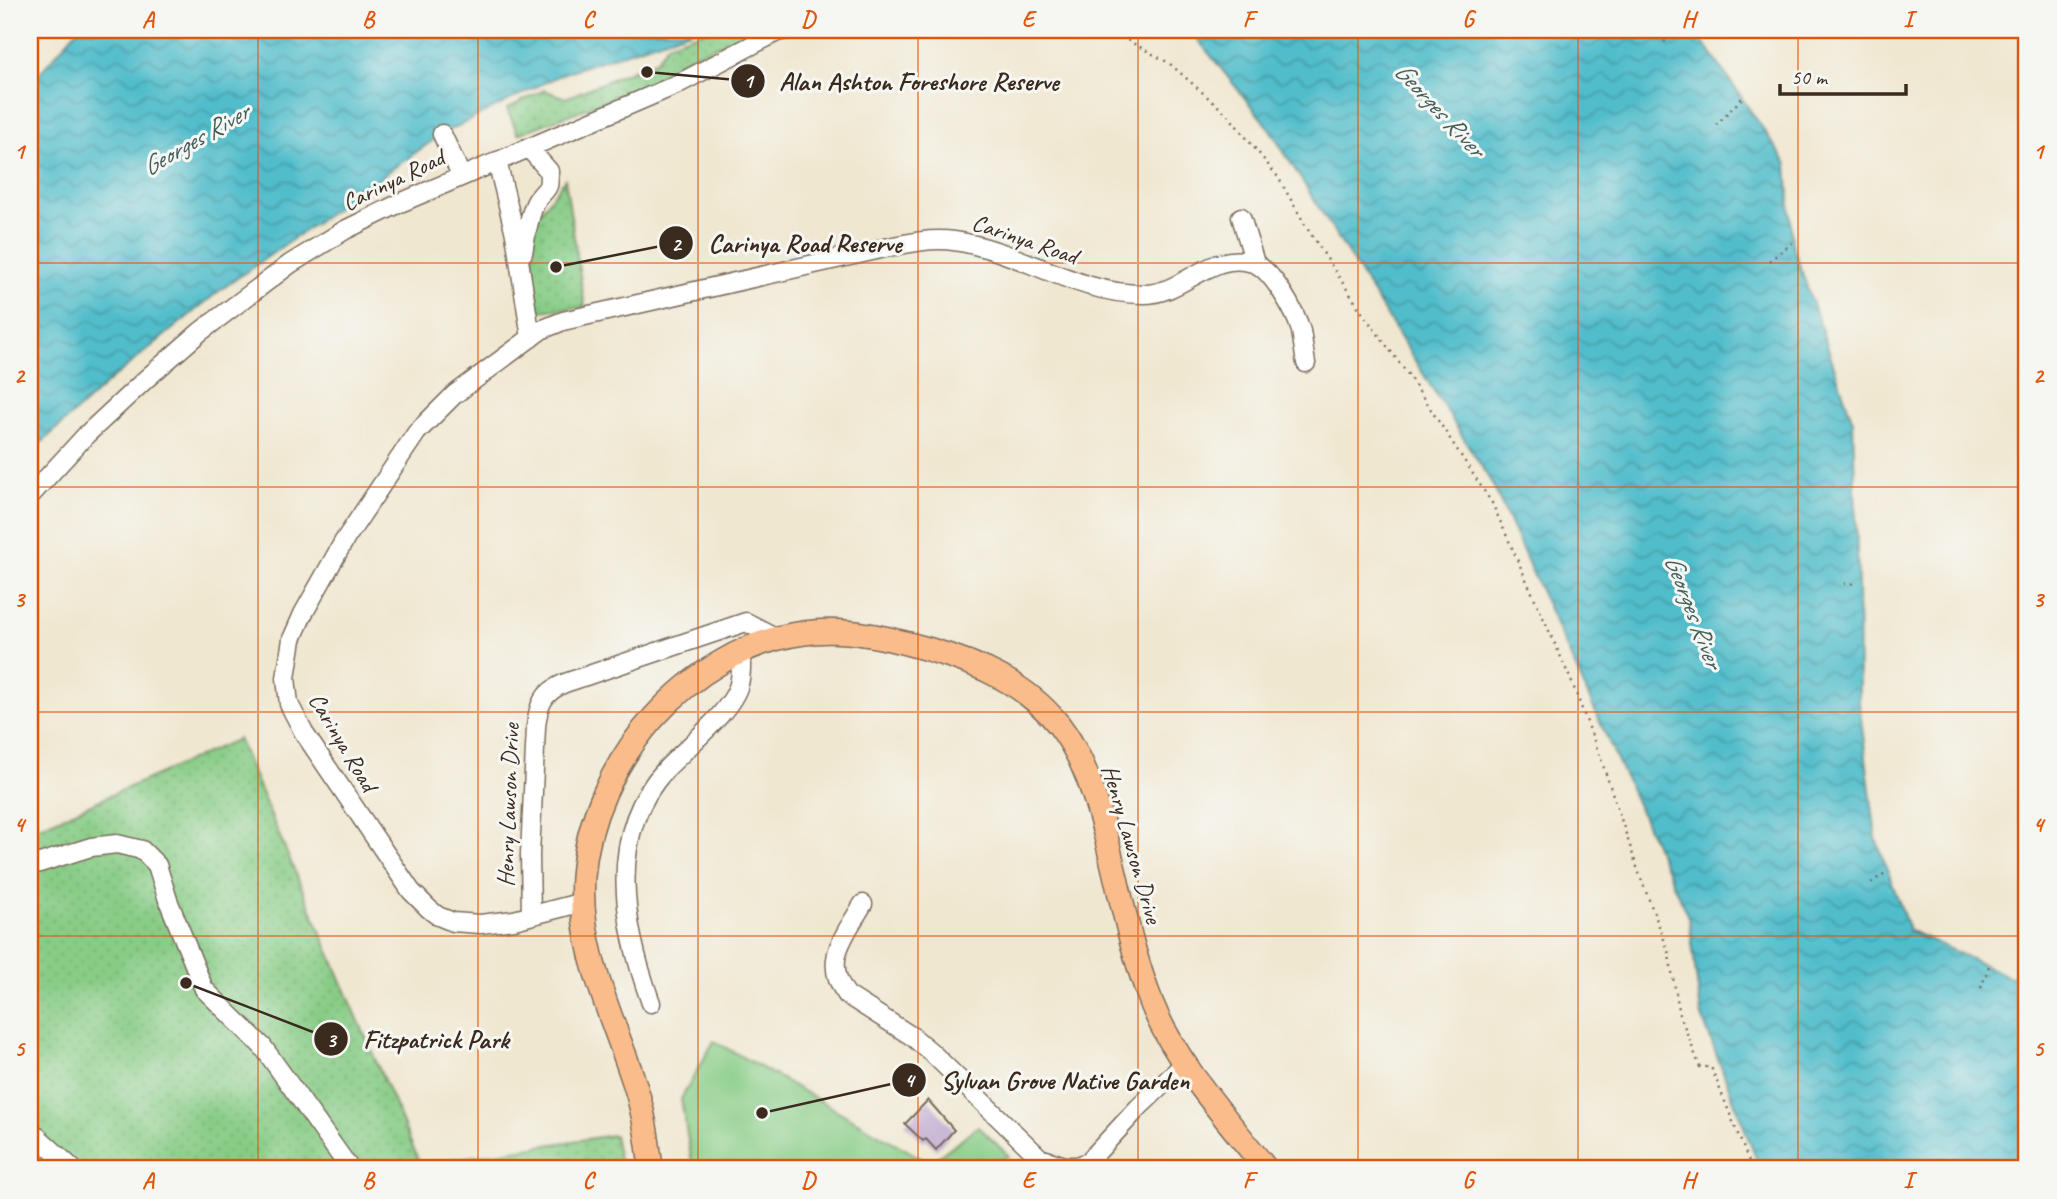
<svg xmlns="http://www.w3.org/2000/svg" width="2057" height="1199" font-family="Caveat,sans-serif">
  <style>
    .grass { fill: url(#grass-dots); stroke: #627b52; stroke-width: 2 }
    .garden { fill: #88cc86; stroke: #627b52; stroke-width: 2 }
    .water { fill: url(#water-waves); stroke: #467474; stroke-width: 2 }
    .building { fill: #bda7cf }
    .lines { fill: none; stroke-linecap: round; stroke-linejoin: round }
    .minor-casing { stroke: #7a6c5c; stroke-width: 21 }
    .major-casing { stroke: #7a6c5c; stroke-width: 26 }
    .path { stroke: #7a6c5c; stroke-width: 2.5; stroke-dasharray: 2 5; stroke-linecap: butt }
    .minor { stroke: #fff; stroke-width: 18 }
    .major { stroke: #fabc8b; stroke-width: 23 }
    .grid { fill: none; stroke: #df570d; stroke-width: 2; stroke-opacity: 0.55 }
    .labels { text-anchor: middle; stroke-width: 6; stroke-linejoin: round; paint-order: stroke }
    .street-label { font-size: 24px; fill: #3b2a1e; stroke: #f6f6f2 }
    .water-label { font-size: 26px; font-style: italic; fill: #435d5b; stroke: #f6f6f2 }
    .leader { fill: none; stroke: #3b2a1e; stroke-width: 2.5 }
    .callout-dot { fill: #3b2a1e; stroke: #f6f6f2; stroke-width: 2.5 }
    .mark-label { font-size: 21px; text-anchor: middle; font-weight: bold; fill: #fff }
    .callout-label { font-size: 26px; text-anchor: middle; font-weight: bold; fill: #3b2a1e; stroke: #f6f6f2; stroke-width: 6; stroke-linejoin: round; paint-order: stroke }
    .neatline { fill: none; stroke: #df570d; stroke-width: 2.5 }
    .grid-label { font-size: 23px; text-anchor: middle; font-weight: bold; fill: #df570d }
  </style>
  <defs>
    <pattern id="grass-dots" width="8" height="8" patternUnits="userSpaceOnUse" patternTransform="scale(1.75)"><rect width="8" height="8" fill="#88cc86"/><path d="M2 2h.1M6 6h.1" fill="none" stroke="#76af73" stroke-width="1.8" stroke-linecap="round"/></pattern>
    <pattern id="water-waves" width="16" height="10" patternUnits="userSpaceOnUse" patternTransform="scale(1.75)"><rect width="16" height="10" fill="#51bdcb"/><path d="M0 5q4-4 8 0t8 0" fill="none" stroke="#449aa4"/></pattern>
  </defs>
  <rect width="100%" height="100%" fill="#f6f6f2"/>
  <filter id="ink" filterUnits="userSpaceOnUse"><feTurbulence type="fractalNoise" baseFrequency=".0143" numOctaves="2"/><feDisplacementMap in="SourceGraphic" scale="14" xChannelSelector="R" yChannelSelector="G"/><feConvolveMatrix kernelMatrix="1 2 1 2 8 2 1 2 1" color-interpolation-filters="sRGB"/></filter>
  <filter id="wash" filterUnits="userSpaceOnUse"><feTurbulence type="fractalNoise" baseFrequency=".00686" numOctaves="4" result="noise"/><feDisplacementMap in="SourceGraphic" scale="28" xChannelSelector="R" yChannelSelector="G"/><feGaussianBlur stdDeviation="1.57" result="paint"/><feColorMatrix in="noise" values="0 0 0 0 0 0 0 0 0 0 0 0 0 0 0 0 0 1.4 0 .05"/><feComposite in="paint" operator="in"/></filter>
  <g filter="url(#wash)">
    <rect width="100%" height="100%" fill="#f0e7d0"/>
    <!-- grass -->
    <path class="grass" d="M 707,30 L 754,30 L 683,60 L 650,84 L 518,134 L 507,109 L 544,90 L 566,98 L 657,60 L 667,44 Z
      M 565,179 L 585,307 L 538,311 L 529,227 Z
      M 238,739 L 420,1164 L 614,1135 L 621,1169 L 30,1169 L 30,831 Z"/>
    <!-- garden -->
    <path class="garden" d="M 714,1041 L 930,1163 L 978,1126 L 1009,1156 L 978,1169 L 693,1169 L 681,1099 Z"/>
    <!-- water -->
    <path class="water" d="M 77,30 L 693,30 L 564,73 L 442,134 L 219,291 L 114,377 L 30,453 L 30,84 Z
      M 1185,30 L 1695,30 L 1787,164 L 1792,243 L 1853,422 L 1858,583 L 1859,702 L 1876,838 L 1909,930 L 2009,977 L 2027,975 L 2027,1169 L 1760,1169 L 1701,1014 L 1689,919 L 1493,485 L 1269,128 L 1195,36 Z"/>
    <g id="blocks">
      <!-- building -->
      <path class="building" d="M 928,1100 L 954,1130 L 936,1150 L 926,1139 L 923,1141 L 905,1124 Z"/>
    </g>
  </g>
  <g filter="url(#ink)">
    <use href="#blocks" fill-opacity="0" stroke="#7a6c5c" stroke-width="2"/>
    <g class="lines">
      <!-- minor casing -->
      <g class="minor-casing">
        <path id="minor" d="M 442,134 L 461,175
          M 497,161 L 515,234 L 531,338
          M 1241,217 L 1255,263
          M 523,253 C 525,240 530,211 537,200 C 548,185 549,192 549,171 L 533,153 L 530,147
          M 30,496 L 87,434 L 146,379 L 200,332 L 290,264 L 345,230 L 400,203 L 676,85 L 777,32 L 786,30
          M 30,866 L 91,847 L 117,844 L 142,850 L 157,865 L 168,900 L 204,989 L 263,1047 L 350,1169
          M 583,902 L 514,920 L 480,924 L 453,922 L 438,916 L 429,909 L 411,891 L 304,733 L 289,704 L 286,678 L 292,639 L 303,614 L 344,541 L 417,432 L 454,395 L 541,330 L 563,321 L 885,248 C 908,243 931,238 954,241 C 1020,250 1075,294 1143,294 C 1183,295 1212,249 1253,263 C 1272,269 1296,313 1301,331 C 1303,342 1304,352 1306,363
          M 863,904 C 845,935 821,962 847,995 L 913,1037 L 932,1053 L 1040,1158 L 1065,1166 L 1078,1166 L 1089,1161 L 1138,1108 L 1185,1063
          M 531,915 L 530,855 L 536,727 C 538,705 543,692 565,683 L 746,622 L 777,638
          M 651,1003 C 624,928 605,835 666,769 C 686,748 733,710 739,684 C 742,673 741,662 741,651
          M 30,1130 L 73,1169"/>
      </g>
      <!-- major casing -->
      <g class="major-casing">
        <path id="major" d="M 651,1169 C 648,1140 644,1112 635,1085 C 613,1016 578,951 583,877 C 591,763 689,648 804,633 C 847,627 889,638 931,650 C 980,664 1026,684 1059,725 C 1084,757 1096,799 1106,837 C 1120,892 1131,951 1152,1004 C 1175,1062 1227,1119 1266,1169"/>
      </g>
      <!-- path -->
      <path class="path" d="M 1109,30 L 1169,63 L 1228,115 L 1278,177 L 1307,228 L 1363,314 L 1407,373 L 1492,503 L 1571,680 L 1602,762 L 1640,876 L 1668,950 L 1680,1015 L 1700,1067 L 1711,1067 L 1752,1169
        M 1664,42 L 1679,30
        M 1716,125 L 1742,98
        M 1769,261 L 1792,243
        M 1844,584 L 1858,583
        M 1871,883 L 1888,871
        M 1981,988 L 1989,966"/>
      <!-- minor -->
      <use href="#minor" class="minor"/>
      <!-- major -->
      <use href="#major" class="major"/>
    </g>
  </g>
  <!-- grid -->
  <path class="grid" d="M 258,30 L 258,1169M 478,30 L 478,1169M 698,30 L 698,1169M 918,30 L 918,1169M 1138,30 L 1138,1169M 1358,30 L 1358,1169M 1578,30 L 1578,1169M 1798,30 L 1798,1169M 30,263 L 2027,263M 30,487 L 2027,487M 30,712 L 2027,712M 30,936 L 2027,936"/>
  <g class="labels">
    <!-- street labels -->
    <g class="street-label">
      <text transform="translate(393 180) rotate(-26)" y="8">Carinya Road</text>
      <text transform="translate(1025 239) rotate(19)" y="8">Carinya Road</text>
      <text transform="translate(343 742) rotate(59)" y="8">Carinya Road</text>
      <text transform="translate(508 805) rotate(-88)" y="8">Henry Lawson Drive</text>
      <text transform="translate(1132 844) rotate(74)" y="8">Henry Lawson Drive</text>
    </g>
    <!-- water labels -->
    <g class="water-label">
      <text transform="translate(1440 109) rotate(47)" y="9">Georges River</text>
      <text transform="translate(195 139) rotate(-30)" y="9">Georges River</text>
      <text transform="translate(1694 611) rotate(69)" y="9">Georges River</text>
    </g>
  </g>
  <!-- callouts -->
  <path class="leader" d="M647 72L748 81M556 267L676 243M186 983L331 1039M762 1113L909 1080"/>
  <g class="callout-dot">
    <circle cx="647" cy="72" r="7"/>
    <circle cx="556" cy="267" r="7"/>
    <circle cx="186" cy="983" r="7"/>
    <circle cx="762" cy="1113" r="7"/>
    <circle cx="748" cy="81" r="18"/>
    <circle cx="676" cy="243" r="18"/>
    <circle cx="331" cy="1039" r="18"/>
    <circle cx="909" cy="1080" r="18"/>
  </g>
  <g class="mark-label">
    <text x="748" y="88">1</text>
    <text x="676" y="251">2</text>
    <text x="331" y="1047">3</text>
    <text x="909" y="1087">4</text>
  </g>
  <g class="callout-label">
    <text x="919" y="90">Alan Ashton Foreshore Reserve</text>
    <text x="805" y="252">Carinya Road Reserve</text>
    <text x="436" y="1048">Fitzpatrick Park</text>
    <text x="1065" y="1089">Sylvan Grove Native Garden</text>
  </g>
  <!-- margin -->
  <rect width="2057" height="1199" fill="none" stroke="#f6f6f2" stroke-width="77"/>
  <!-- scale -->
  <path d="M1780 84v10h126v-10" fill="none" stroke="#3b2a1e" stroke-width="3.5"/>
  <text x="1791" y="84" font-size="21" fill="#3b2a1e" stroke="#f6f6f2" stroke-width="5" paint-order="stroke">50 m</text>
  <rect x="38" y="38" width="1980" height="1122" class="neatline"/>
  <g class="grid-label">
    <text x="148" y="27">A</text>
    <text x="368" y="27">B</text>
    <text x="588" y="27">C</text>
    <text x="808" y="27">D</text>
    <text x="1028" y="27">E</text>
    <text x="1248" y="27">F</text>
    <text x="1468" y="27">G</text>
    <text x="1688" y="27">H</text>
    <text x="1908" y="27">I</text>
    <text x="19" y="159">1</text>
    <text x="2038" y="159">1</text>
    <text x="19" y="383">2</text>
    <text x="2038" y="383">2</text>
    <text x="19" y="607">3</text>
    <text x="2038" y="607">3</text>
    <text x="19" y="832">4</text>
    <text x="2038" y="832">4</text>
    <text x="19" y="1056">5</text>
    <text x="2038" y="1056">5</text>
    <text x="148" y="1188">A</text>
    <text x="368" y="1188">B</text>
    <text x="588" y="1188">C</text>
    <text x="808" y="1188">D</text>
    <text x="1028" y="1188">E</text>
    <text x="1248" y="1188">F</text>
    <text x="1468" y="1188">G</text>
    <text x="1688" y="1188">H</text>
    <text x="1908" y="1188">I</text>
  </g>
</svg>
